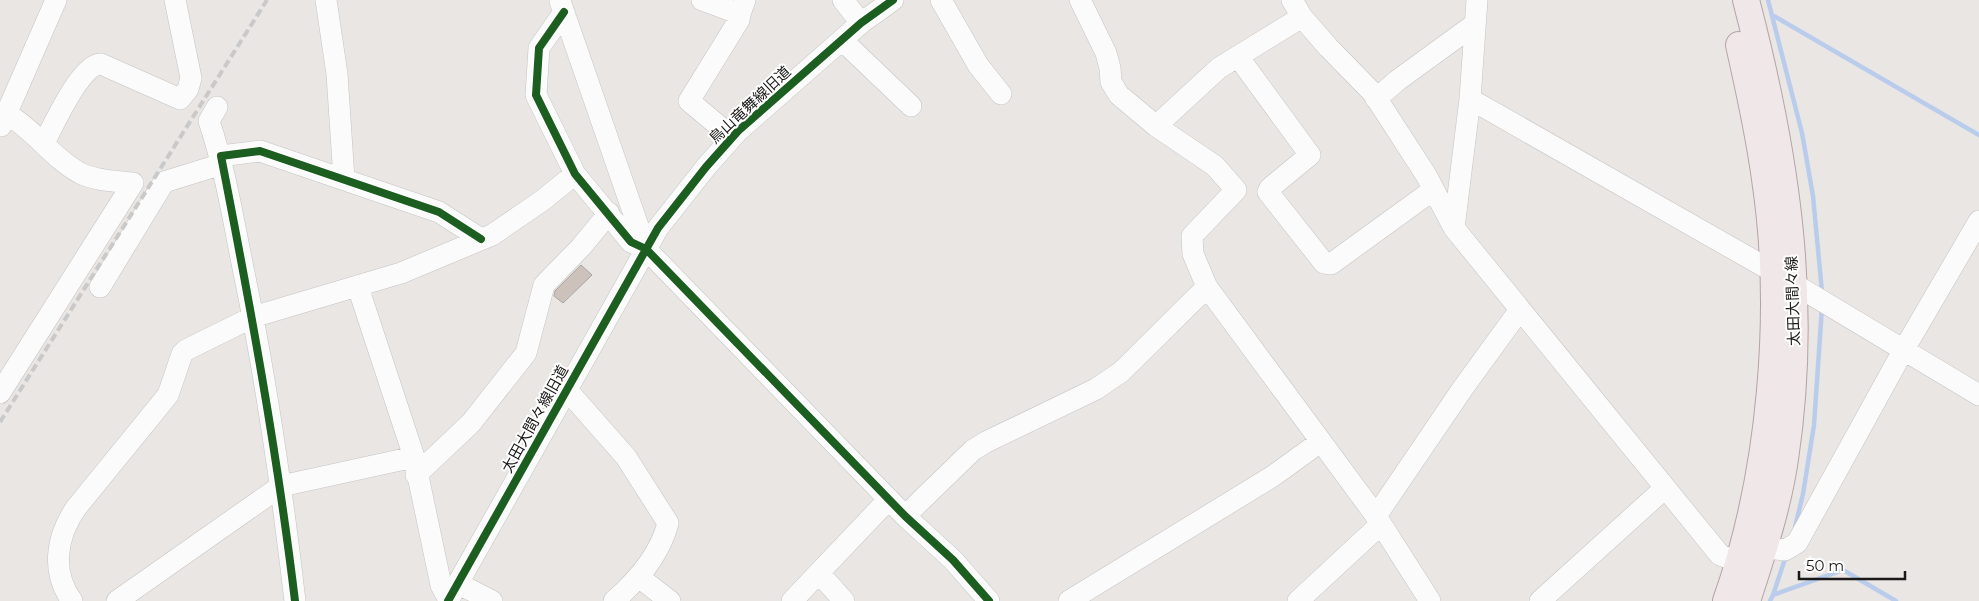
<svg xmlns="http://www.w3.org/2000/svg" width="1979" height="601" font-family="Montserrat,'Noto Sans JP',sans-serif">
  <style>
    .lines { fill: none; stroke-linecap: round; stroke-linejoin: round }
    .stream { stroke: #baccec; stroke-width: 4.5 }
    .building { fill: #ccc2bb; stroke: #a7a5a3 }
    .minor-casing { stroke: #c5c3c2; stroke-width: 22 }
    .major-casing { stroke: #b4a3a6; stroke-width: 28 }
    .minor { stroke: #fcfbfb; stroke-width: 21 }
    .major { stroke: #f0e7e9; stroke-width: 26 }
    .rail { stroke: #cac9c9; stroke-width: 4; stroke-dasharray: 8 4; stroke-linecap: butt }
    .cycleway-casing { stroke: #fff; stroke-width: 11 }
    .cycleway { stroke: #1b5e20; stroke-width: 8 }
    .labels { text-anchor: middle; stroke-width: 4; stroke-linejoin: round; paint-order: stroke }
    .street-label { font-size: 15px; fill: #1a1917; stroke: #fff }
  </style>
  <rect width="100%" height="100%" fill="#e9e6e4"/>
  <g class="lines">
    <!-- stream -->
    <path class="stream" d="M 1768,0 L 1802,133 L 1813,196 L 1822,292
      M 1774,16 L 1979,135
      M 1795,527 L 1803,494 L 1814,425 L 1822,307
      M 1773,595 L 1786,556
      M 1770,601 L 1773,595 L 1843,570 L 1896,601"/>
  </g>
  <!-- building -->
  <path class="building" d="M 581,265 L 592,275 L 563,303 L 554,296 L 555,291 Z"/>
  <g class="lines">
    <!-- minor casing -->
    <g class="minor-casing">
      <path id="minor" d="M 326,0 L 337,74 L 344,179
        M 702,0 L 740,14 L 745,0
        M 843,0 L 861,23
        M 941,0 L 978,65 L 1001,94
        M 1080,0 L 1106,53 L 1110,68 L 1111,82 L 1119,95 L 1156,126 L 1215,166 L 1236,190 L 1192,236 L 1193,254 L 1207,287 L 1376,516 L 1430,601
        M 1292,0 L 1302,17 L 1328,47 L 1373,93 L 1426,175 L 1454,228 L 1720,555 L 1739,562
        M 560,1 L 646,249
        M 564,12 L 539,48 L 536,95 L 575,174 L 631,242 L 646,249 L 905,516 L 953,560 L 989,601
        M 842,40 L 911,106
        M 1239,58 L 1310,155 L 1270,188 L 1268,192 L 1324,263 L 1331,264 L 1433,190
        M 1376,99 L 1398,80 L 1475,24
        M 1470,99 L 1772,271 L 1979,395
        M 217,107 L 209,121 C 225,169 233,218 243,268 C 266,378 282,489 295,601
        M 0,115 L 5,113 C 34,129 52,158 80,173 C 96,181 116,181 133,183 L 0,393
        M 1,126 L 56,0
        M 1156,126 L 1219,68 L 1302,17
        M 732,137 L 689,101 L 739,20 L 740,14
        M 44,143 C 53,126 82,62 101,64 L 180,99 L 188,89 L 191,78 L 175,0
        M 221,156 L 260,151 L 439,212 L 481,239
        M 1454,228 L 1470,99 L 1477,0
        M 100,287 L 164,182 L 222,164
        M 358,287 L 414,457 L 441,585 L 449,600
        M 567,390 L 626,457 L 668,523 C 660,555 638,580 614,601
        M 416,475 L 471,423 L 526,353 L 544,285 L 581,247 L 609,213
        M 905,516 L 973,450 L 986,442 L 1096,389 L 1121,372 L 1207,287
        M 1376,516 L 1463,388 L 1519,311
        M 1764,548 L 1785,550 L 1797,543 L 1903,351 L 1979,221
        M 819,573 L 844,601
        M 640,578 L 670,601
        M 459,584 L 492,601
        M 72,601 C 51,572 56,537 76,508 L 168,395 L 182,354 L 186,350 L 253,317 L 401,273 L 492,235 L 543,200 L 575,174
        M 117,601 L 281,486 L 414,457
        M 448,601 L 658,228 L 706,167 L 738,131 L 861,23 L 893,0
        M 792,601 L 888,500
        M 1069,601 L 1273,476 L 1320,442
        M 1298,601 L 1381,524
        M 1540,601 L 1665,488"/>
    </g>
    <!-- major casing -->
    <g class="major-casing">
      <path id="major" d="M 1746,0 C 1786,153 1809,301 1785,459 C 1778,507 1762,555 1747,601
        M 1726,601 C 1771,474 1785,312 1765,179 C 1759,134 1749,89 1739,45"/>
    </g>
    <!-- minor -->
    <use href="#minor" class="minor"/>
    <!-- major -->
    <use href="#major" class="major"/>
    <!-- rail -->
    <path class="rail" d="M 0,422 L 267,0"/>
    <!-- cycleway casing -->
    <g class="cycleway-casing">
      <path id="cycleway" d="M 564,12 L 539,48 L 536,95 L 575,174 L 631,242 L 646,249 L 905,516 L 953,560 L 989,601
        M 295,601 C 277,451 250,304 221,156 L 260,151 L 439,212 L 481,239
        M 448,601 L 658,228 L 706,167 L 738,131 L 861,23 L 893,0"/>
    </g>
    <!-- cycleway -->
    <use href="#cycleway" class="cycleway"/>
  </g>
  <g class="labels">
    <!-- street labels -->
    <g class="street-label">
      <text transform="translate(750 105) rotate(-43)" y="5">鳥山竜舞線旧道</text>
      <text transform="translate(1793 301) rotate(-92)" y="5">太田大間々線</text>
      <text transform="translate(535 419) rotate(-61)" y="5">太田大間々線旧道</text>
    </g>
  </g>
  <!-- scale -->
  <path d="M1799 571v8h106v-8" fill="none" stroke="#1a1917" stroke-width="2.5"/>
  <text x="1806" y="571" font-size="15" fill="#1a1917" stroke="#ffffff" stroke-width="4" paint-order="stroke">50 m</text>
</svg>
